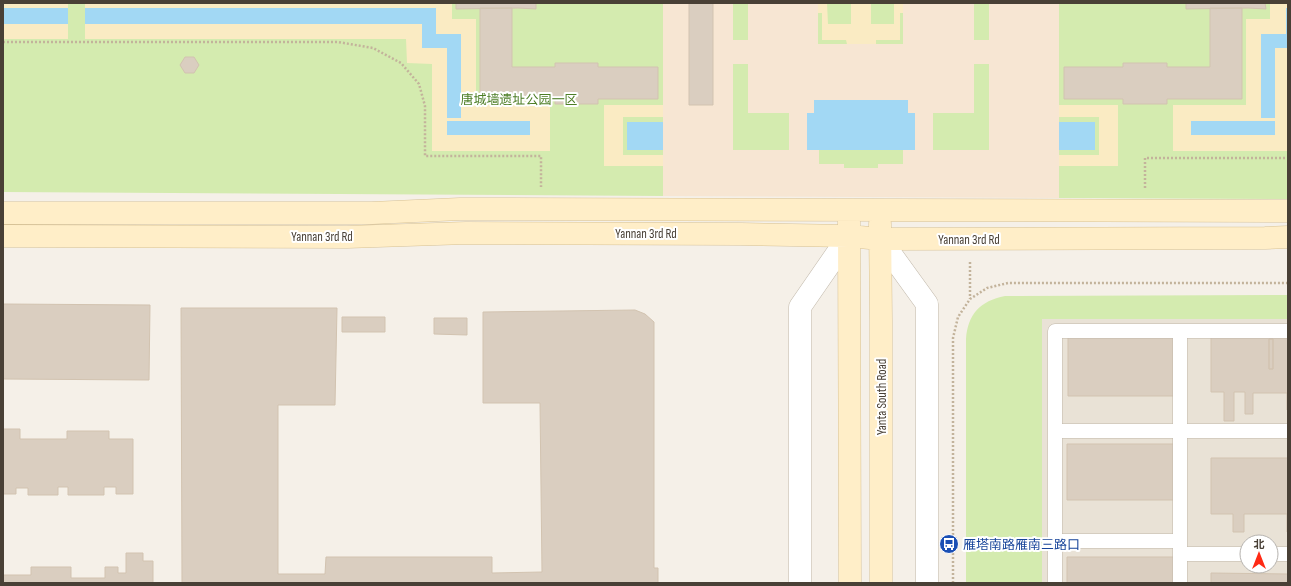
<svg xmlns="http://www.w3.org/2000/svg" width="1291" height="586" font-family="'Sofia Sans Condensed','Noto Sans SC',sans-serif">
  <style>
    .residential { fill: #e9e2d6; fill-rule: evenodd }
    .commercial { fill: #f7e6d3 }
    .green { fill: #d4ebaf }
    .sand { fill: #faebc3 }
    .water { fill: #a2d8f4 }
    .building { fill: #dacec0; stroke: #d2c3b0; fill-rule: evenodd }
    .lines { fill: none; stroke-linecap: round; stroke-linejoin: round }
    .lane-casing { stroke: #c1b8aa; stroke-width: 15 }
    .street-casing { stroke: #c1b8aa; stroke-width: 23 }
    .secondary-casing { stroke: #d7c296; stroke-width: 23 }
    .path { stroke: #c3b39b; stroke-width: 2.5; stroke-dasharray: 2 2; stroke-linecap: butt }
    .lane { stroke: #fff; stroke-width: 14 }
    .street { stroke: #fff; stroke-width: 22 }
    .secondary { stroke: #ffeec8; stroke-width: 22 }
    .labels { text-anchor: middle; stroke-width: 4; stroke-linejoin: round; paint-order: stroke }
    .park-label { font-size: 13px; fill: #4d7e26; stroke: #fff }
    .street-label { font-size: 13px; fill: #494036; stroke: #fff }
    .transit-label { font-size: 13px; fill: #164399; stroke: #fff; text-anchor: start }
  </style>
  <rect width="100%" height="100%" fill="#f5f0e8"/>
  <!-- residential -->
  <path class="residential" d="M 1042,319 L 1288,319 L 1288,583 L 1042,583 ZM 1247,542 L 1271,542 L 1271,566 L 1247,566 Z"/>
  <!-- commercial -->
  <path class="commercial" d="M 663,3 L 1059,3 L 1059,198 L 663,196 Z"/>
  <!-- green -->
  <path class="green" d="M 3,3 L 663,3 L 663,196 L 3,192 Z
    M 733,3 L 748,3 L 748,40 L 733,40 Z
    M 827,3 L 851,3 L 851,24 L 827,24 Z
    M 871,3 L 894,3 L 894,24 L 871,24 Z
    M 974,3 L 989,3 L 989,40 L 974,40 Z
    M 1059,3 L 1288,3 L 1288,199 L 1059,198 Z
    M 818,13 L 822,13 L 822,40 L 847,40 L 847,44 L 818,44 Z
    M 900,13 L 903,13 L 903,44 L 876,44 L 876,40 L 900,40 Z
    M 733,64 L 748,64 L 748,113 L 789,113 L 789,150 L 733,150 Z
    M 974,64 L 989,64 L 989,150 L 933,150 L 933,113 L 974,113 Z
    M 819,150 L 903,150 L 903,164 L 878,164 L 878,168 L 844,168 L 844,164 L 819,164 Z
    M 1288,295 L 1288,319 L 1042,319 L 1042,583 L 966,583 L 966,339 C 968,314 980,301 1005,296 Z"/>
  <!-- sand -->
  <path class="sand" d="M 3,3 L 68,3 L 68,8 L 3,8 Z
    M 85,3 L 452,3 L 452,19 L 476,19 L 476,105 L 550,105 L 550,151 L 432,151 L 432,64 L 407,63 L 406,39 L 85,39 L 85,24 L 422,24 L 447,48 L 447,117 L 461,117 L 460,34 L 436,34 L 436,9 L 85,8 Z
    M 818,3 L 827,3 L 828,24 L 851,24 L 851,3 L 871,3 L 871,24 L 894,24 L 894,3 L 903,3 L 903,13 L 900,13 L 900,40 L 876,40 L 876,44 L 847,44 L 846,40 L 822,40 L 822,13 L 818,13 Z
    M 1270,3 L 1288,3 L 1288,8 L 1286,9 L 1286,34 L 1261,34 L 1261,117 L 1275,117 L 1275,48 L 1288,48 L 1288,151 L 1173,151 L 1173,105 L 1246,105 L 1246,19 L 1270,19 Z
    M 3,24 L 68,24 L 68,39 L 3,39 Z
    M 604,105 L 663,105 L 663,117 L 623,117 L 623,155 L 663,155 L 663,166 L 604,166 Z
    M 1059,105 L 1118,105 L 1118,166 L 1059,166 L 1059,155 L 1099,155 L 1099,117 L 1059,117 Z"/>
  <!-- water -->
  <path class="water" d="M 3,8 L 68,8 L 68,24 L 3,24 Z
    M 85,8 L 436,8 L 436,34 L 461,34 L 461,118 L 447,118 L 447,48 L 422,48 L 422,24 L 85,24 Z
    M 1286,8 L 1288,8 L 1288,48 L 1275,48 L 1275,118 L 1261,118 L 1261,34 L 1286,34 Z
    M 814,100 L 908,100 L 908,113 L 915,113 L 915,150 L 807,150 L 807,113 L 814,113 Z
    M 447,121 L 530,121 L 530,135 L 447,135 Z
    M 1191,121 L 1275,121 L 1275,135 L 1191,135 Z
    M 627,122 L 663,122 L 663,150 L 627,150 Z
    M 1059,122 L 1095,122 L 1095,150 L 1059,150 Z"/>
  <!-- building -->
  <path class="building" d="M 456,3 L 536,3 L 536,9 L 518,8 L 456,9 Z
    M 689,3 L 713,3 L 713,105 L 689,105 Z
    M 1186,3 L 1265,3 L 1266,9 L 1248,8 L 1186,9 Z
    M 480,8 L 512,8 L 512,67 L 555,67 L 555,63 L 598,63 L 598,67 L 658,67 L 658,99 L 598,99 L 598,104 L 555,104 L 555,99 L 480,99 Z
    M 1210,8 L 1242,8 L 1242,99 L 1167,99 L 1167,104 L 1123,104 L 1123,99 L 1064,99 L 1064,67 L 1123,67 L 1123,63 L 1167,63 L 1167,67 L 1210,67 Z
    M 185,57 L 194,57 L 199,65 L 194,73 L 185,73 L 180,65 Z
    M 3,304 L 150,305 L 149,380 L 3,379 Z
    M 181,308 L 337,308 L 335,405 L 278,405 L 278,574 L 325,574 L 326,557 L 492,557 L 492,573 L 542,572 L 540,403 L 483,403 L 483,312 L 635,310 L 645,314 L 654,322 L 654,568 L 658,568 L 658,583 L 182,583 Z
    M 342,317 L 385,317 L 385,332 L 342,332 Z
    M 434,318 L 467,318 L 467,335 L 434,334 Z
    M 1211,334 L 1288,334 L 1288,410 L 1287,410 L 1287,393 L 1253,393 L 1253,414 L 1245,414 L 1245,392 L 1234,392 L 1234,421 L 1224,421 L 1224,392 L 1211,392 ZM 1269,339 L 1273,339 L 1273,369 L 1269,369 Z
    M 1068,335 L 1174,335 L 1174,396 L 1068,396 Z
    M 1269,339 L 1273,339 L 1273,369 L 1269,369 Z
    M 3,429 L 20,429 L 20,439 L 67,439 L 67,431 L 109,431 L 109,439 L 133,439 L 133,494 L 116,494 L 116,487 L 104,487 L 104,495 L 68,495 L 68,487 L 58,487 L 58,495 L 28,495 L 28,488 L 16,488 L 16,494 L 3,494 Z
    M 1067,444 L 1175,444 L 1175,500 L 1067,500 Z
    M 1211,458 L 1288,458 L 1288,532 L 1287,532 L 1287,514 L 1244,514 L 1244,532 L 1233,532 L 1233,514 L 1211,514 Z
    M 126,553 L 143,553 L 143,561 L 153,561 L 153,583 L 3,583 L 3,575 L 31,575 L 31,567 L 71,567 L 71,578 L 105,578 L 105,567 L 118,567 L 118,573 L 126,573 Z
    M 1067,557 L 1174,557 L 1175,583 L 1067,583 Z
    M 1211,573 L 1288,574 L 1288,583 L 1211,583 Z"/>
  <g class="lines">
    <!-- lane casing -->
    <g class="lane-casing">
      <path id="lane" d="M 1180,331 L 1180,583
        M 1055,431 L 1288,431
        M 1055,541 L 1180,541
        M 1180,554 L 1247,554
        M 1271,554 L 1288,554
        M 1055,583 L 1055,331 L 1288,331"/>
    </g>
    <!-- street casing -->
    <g class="street-casing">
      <path id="street" d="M 880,239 L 927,304 L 927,583
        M 800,583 L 800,307 L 849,236"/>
    </g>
    <!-- secondary casing -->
    <g class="secondary-casing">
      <path id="secondary" d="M 3,213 L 372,213 L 460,209 L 1288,211
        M 849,222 L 850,583
        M 880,224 L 881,320 L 881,583
        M 3,236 L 347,237 L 466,233 L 741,234 L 849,236 L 880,239 L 1265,238 L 1288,237"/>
    </g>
    <!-- path -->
    <path class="path" d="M 3,42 L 338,42 L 373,48 L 401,63 L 419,84 L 425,106 L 425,156 L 541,156 L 541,187
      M 1145,188 L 1145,158 L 1288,158
      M 970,262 L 970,299
      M 953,583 L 953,338 L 958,317 L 970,299 L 987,288 L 1008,283 L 1288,283"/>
    <!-- lane -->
    <use href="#lane" class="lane"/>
    <!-- street -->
    <use href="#street" class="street"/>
    <!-- secondary -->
    <use href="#secondary" class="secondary"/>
  </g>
  <!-- icons -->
  <defs>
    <g id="bus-disc" transform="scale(1)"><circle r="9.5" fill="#1a4fb4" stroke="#fff"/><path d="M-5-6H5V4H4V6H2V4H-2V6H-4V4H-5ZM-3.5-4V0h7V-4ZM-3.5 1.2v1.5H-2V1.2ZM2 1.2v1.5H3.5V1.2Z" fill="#fff"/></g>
  </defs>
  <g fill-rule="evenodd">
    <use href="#bus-disc" x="949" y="544"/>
  </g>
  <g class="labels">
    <!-- park labels -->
    <g class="park-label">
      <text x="519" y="104">唐城墙遗址公园一区</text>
    </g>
    <!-- street labels -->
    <g class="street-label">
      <text x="646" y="238">Yannan 3rd Rd</text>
      <text x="322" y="241">Yannan 3rd Rd</text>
      <text x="969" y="244">Yannan 3rd Rd</text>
      <text transform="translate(881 397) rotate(-90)" y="5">Yanta South Road</text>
    </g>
    <!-- transit labels -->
    <g class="transit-label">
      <text x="963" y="549">雁塔南路雁南三路口</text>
    </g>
  </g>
  <!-- border -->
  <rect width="1291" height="586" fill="none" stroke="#494036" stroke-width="8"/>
  <!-- north arrow -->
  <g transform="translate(1259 554)"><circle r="19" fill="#ffffff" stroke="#b6b3af"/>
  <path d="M0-3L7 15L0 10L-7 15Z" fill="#ff2a15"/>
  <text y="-6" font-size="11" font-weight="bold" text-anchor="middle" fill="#494036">北</text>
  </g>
</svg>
